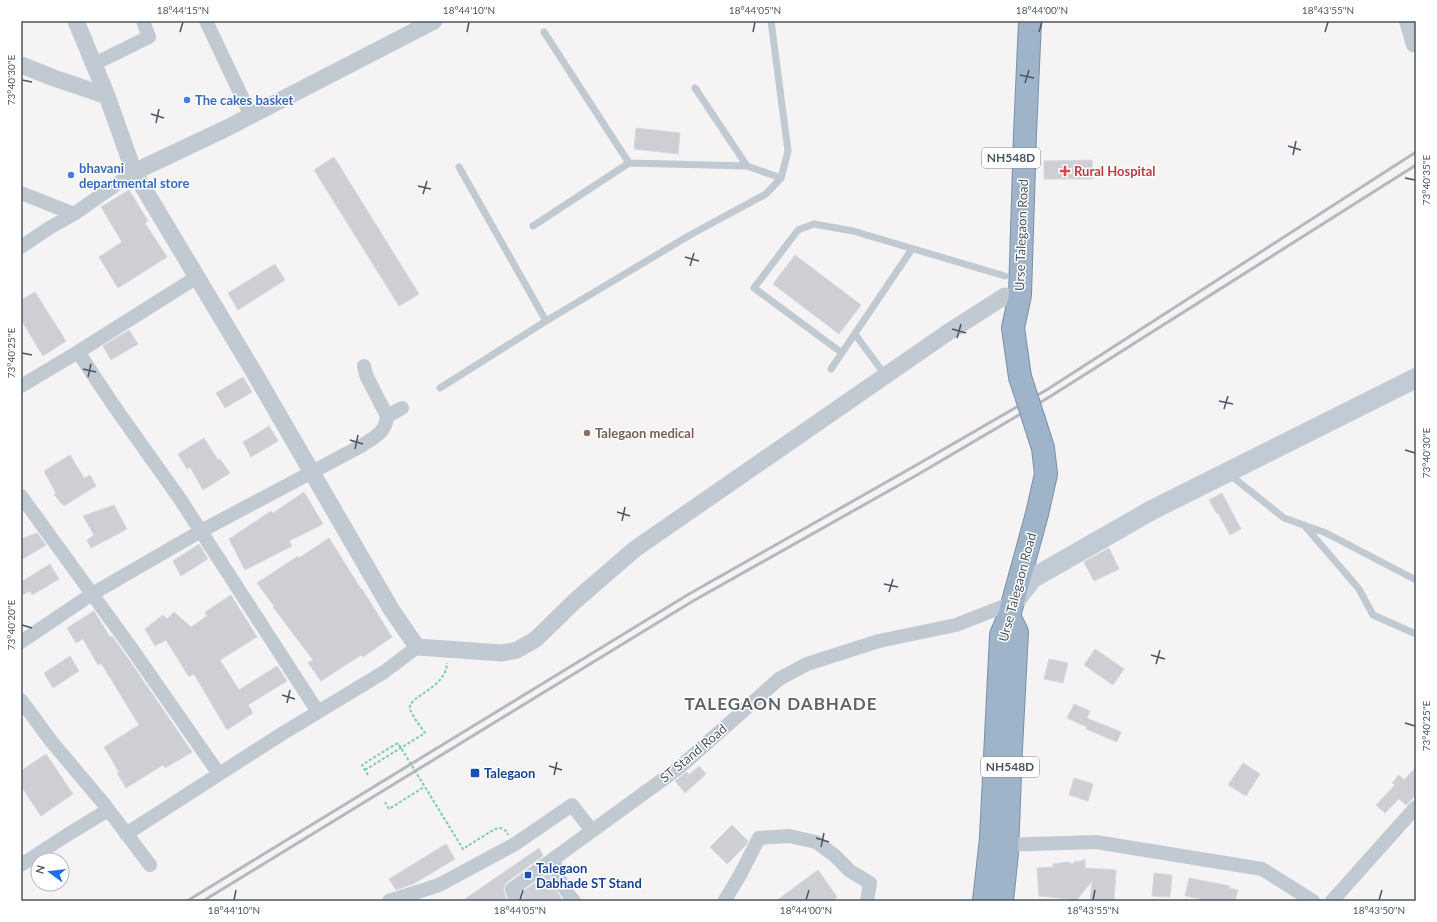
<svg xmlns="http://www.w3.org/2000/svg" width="1437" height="922" font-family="Lato,sans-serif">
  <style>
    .building { fill: #cdcfd5; stroke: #d7d9de }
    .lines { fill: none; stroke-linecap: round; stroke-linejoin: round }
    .trunk-casing { stroke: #7690ad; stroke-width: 24 }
    .path { stroke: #7ad0a6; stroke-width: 2; stroke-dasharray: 3 2; stroke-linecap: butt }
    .service { stroke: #c1cad2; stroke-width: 7 }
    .minor { stroke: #c1cad2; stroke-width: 14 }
    .tertiary { stroke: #c1cad2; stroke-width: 17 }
    .secondary { stroke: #c1cbd6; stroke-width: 20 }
    .trunk { stroke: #9fb4c9; stroke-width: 22 }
    .rail { stroke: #b5b8bd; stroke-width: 3 }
    .trunk-bridge-casing { stroke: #7690ad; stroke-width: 24; stroke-linecap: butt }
    .path-bridge { stroke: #7ad0a6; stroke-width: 2; stroke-dasharray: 3 2; stroke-linecap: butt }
    .trunk-bridge { stroke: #9fb4c9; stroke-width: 22 }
    .ticks { fill: none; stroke: #4a5661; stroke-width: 1.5 }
    .shop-dot { fill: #3f7fe0; stroke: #fff; stroke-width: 1.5 }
    .health-dot { fill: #e0444e; stroke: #fff; stroke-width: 1.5 }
    .education-dot { fill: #8d6e63; stroke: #fff; stroke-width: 1.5 }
    .transit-dot { fill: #1a4fb4; stroke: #fff; stroke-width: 1.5 }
    .labels { text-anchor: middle; stroke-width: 3; stroke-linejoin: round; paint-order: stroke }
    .shield { fill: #fff; stroke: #808990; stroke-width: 1 }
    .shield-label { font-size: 12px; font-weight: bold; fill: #4a5661 }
    .shop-label { font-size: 13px; font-weight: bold; fill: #366cbe; stroke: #fff; text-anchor: start }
    .health-label { font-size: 13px; font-weight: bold; fill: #be3a42; stroke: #fff; text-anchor: start }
    .street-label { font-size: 13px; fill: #4a5661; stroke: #fff }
    .education-label { font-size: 13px; font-weight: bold; fill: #785e54; stroke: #fff; text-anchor: start }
    .transit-label { font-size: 13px; font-weight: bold; fill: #164399; stroke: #fff; text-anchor: start }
    .district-label { font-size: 17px; font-weight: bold; letter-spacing: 1px; fill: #5f6368; stroke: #fff }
    .neatline { fill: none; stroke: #4a5661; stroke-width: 1.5 }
    .ticks-label { font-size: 10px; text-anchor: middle; fill: #4a5661 }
  </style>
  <rect width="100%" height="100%" fill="#f5f3f3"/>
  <!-- building -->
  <path class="building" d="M 636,128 L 680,133 L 678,154 L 634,149 Z
    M 334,157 L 419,294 L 399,306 L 314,170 Z
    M 1092,160 L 1093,179 L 1044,179 L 1044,161 Z
    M 129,190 L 148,221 L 145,223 L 167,257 L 118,288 L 99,257 L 122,242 L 101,207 Z
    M 795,255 L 861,305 L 839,334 L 773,284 Z
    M 275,264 L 285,280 L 238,310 L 228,293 Z
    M 35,292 L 66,341 L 43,356 L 23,323 L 21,323 L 21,300 Z
    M 129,330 L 138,344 L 111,360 L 103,346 Z
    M 243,377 L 252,392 L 225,408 L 216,393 Z
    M 269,426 L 278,441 L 251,457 L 243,442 Z
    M 204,438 L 218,460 L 220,459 L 230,473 L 203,490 L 190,467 L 187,469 L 178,454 Z
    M 70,455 L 84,478 L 90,475 L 96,486 L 64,506 L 54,495 L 56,493 L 44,471 Z
    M 304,492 L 323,524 L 289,541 L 292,546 L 245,570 L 229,539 L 271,511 L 273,513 Z
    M 1222,493 L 1241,529 L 1230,535 L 1218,513 L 1217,514 L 1209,500 Z
    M 114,505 L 127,529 L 91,548 L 87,540 L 94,535 L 83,516 Z
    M 37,533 L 46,545 L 21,560 L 21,539 Z
    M 329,538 L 361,589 L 362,589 L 392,637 L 363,657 L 361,655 L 321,681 L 308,663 L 313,660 L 273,607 L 274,606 L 257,583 L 298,556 L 299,558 Z
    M 199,544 L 208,559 L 181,576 L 173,561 Z
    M 1109,548 L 1119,569 L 1094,581 L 1084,562 Z
    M 50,564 L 59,579 L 32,595 L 30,591 L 21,596 L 21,582 Z
    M 231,595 L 257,637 L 220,660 L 239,690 L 277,666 L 287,681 L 248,705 L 253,713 L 227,730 L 194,674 L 189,677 L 166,640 L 155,646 L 145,629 L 163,615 L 167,619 L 174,612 L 191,627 L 207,616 L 205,612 Z
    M 94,611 L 110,637 L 112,636 L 125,654 L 192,752 L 165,768 L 163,765 L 126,788 L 117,773 L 119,772 L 104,747 L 139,725 L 101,663 L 98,665 L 83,639 L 76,643 L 67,628 Z
    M 1095,649 L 1124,669 L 1113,685 L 1084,665 Z
    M 70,656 L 79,671 L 53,688 L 44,673 Z
    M 1049,659 L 1068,663 L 1063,683 L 1044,679 Z
    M 1074,704 L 1090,711 L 1087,718 L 1121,732 L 1117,742 L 1086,729 L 1087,727 L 1067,718 Z
    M 46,754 L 73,794 L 41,816 L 21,786 L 21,771 Z
    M 1243,763 L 1260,774 L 1246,796 L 1228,785 Z
    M 699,766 L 706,774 L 685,793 L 675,781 L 687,772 L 689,775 Z
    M 1416,767 L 1416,795 L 1406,805 L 1399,799 L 1385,813 L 1376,805 L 1395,785 L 1392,783 L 1399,775 L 1404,780 Z
    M 1074,778 L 1093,784 L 1088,801 L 1069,795 Z
    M 732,825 L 748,841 L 746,845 L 727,864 L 710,847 Z
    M 446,844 L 455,859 L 413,884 L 396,890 L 389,879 Z
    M 539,848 L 543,856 L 507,882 L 504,886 L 504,892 L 507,901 L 462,901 Z
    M 1085,859 L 1085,868 L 1116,870 L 1114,901 L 1090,901 L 1092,881 L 1076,901 L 1068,901 L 1068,899 L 1039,896 L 1037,868 L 1053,867 L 1053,864 L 1067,862 L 1073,864 L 1075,861 L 1078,862 Z
    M 818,870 L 837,897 L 832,901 L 776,901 Z
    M 549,873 L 553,885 L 563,901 L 524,901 L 522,892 Z
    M 1154,873 L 1172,875 L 1170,897 L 1152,896 Z
    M 1189,878 L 1230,886 L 1229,888 L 1238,890 L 1235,901 L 1211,901 L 1185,896 Z"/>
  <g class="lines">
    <!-- trunk casing -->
    <g class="trunk-casing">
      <path id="trunk" d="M 1020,377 L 1013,328 L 1020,295 L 1025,134 L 1030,21
        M 984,901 L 991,838 L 1001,635 L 1009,616 L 1037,514 L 1046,474 L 1043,448 L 1034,420
        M 1002,901 L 1007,853 L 1011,749 L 1017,632 L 1009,616"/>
    </g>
    <!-- path -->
    <path class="path" d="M 365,770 L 425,733 C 421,727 412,716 410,709 C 407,696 446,689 447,663
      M 368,775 L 362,765 L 391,747
      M 385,802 L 389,809 L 424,787
      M 469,845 L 495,829 L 501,828 L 506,831 L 508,835"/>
    <!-- service -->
    <path class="service" d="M 544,32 L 629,163
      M 695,88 L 747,166
      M 459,167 L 546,321
      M 533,226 L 629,163 L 747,166 L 781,178
      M 855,334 L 885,375
      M 842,353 L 754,288 L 798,230 L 814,224 L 853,231 L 1005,276
      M 831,369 L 912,249
      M 440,388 L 546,321 L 690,235 L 766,194 L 781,178 L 788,151 L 771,21
      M 1229,474 L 1284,518 L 1326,533 L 1416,580
      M 1304,525 L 1359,589 L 1373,615 L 1416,634"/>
    <!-- minor -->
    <path class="minor" d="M 206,21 L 251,116
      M 1406,21 L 1413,45
      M 94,64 L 149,37 L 143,21
      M 21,193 L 74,214
      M 21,247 L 49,228 L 74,214 L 134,172
      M 78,352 L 114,406 L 180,499 L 318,712
      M 21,386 L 78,352 L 197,277
      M 387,416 L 402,408
      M 21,496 L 132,649 L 219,774
      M 21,642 L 92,594 L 201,531 L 361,446 C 373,438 386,433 387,416 L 366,375 L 364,366
      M 21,700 L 51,741 L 104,804 L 150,865
      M 126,834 L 280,735 L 384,672 L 417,647
      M 999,845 L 1096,842 L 1262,869 L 1313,901
      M 554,858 C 557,877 562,887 574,901
      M 21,865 L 67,835 L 108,810
      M 725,900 L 740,875 L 759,838 L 789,836 L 816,842 L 834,855 L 850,871 L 870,883 L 867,901
      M 389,901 L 439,885 L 515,844 L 572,805 L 592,831
      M 516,901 L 512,889 L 680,767 L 779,679 L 807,664 L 879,641 L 956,625 L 1012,603
      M 1332,901 L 1416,807"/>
    <!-- tertiary -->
    <path class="tertiary" d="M 76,21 L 107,96 L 134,172 L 255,374 L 391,609 L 417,647 L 502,653 L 517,650 L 536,639 L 576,600 L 635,549 L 947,333 L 1005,296
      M 21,65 L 54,78 L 107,96
      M 134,172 L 225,129 L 434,21"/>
    <!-- secondary -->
    <path class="secondary" d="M 1013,603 L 1033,578 L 1152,510 L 1416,378"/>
    <!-- trunk -->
    <use href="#trunk" class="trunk"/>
    <!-- rail -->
    <path class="rail" d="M 187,901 L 689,594 L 913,467 L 1048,389 L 1416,152
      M 203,901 L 693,601 L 917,475 L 1051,396 L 1416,165"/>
    <!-- trunk-bridge casing -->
    <g class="trunk-bridge-casing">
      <path id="trunk-bridge" d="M 1020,377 L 1034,420"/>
    </g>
    <!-- path-bridge -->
    <path class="path-bridge" d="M 391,747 L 398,743 L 463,849 L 469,845"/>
    <!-- trunk-bridge -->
    <use href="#trunk-bridge" class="trunk-bridge"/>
  </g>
  <!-- ticks -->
  <path class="ticks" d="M 180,32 L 183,22M 467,32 L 469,22M 753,32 L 755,22M 1039,32 L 1042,22M 1325,32 L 1328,22M 1020,75 L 1034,78M 22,80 L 32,82M 1025,83 L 1029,70M 151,114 L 164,118M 156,123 L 159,109M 1288,146 L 1301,150M 1293,155 L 1296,141M 1405,178 L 1415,180M 418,186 L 431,189M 423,194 L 427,181M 685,257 L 699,261M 690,266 L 694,253M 952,329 L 966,333M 957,338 L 961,324M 22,353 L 32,355M 83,369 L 96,372M 88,377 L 91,364M 1219,401 L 1233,404M 1224,409 L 1228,396M 350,440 L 363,444M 355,449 L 358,435M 1405,450 L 1415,453M 617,512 L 630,516M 622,521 L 625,507M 884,584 L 898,587M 889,592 L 893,579M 22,625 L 32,628M 1151,655 L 1165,659M 1156,664 L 1160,650M 282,695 L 295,699M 287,703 L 290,690M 1405,723 L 1415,726M 549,766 L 562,770M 554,775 L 557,762M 816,838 L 829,842M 821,847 L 824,833M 234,900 L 236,890M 520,900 L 523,890M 806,900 L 809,890M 1093,900 L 1095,890M 1379,900 L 1382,890"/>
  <!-- markers -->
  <g class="shop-dot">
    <circle cx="187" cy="100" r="4"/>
    <circle cx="71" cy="175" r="4"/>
  </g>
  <path class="health-dot" d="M1063 165h4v4h4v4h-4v4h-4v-4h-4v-4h4z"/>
  <circle class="education-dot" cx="587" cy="433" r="4"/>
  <g class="transit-dot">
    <rect x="470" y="768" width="10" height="10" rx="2"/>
    <rect x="524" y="871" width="8" height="8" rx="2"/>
  </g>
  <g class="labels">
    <!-- shield labels -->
    <g class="shield">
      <rect x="982" y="148" width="58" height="20" rx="3"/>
      <rect x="981" y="757" width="58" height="20" rx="3"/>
    </g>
    <g class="shield-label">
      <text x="1011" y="162">NH548D</text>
      <text x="1010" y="771">NH548D</text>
    </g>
    <!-- shop labels -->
    <g class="shop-label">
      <text x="195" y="105">The cakes basket</text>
      <text x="79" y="173">bhavani<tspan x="79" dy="15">departmental store</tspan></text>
    </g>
    <!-- health labels -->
    <g class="health-label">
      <text x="1074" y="176">Rural Hospital</text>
    </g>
    <!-- street labels -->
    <g class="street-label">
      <text transform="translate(1021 235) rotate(-88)" y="5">Urse Talegaon Road</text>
      <text transform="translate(1017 587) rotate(-75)" y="5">Urse Talegaon Road</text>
      <text transform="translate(693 753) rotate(-40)" y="5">ST Stand Road</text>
    </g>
    <!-- education labels -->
    <g class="education-label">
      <text x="595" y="438">Talegaon medical</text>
    </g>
    <!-- transit labels -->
    <g class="transit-label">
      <text x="484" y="778">Talegaon</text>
      <text x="536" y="873">Talegaon<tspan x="536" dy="15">Dabhade ST Stand</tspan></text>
    </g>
    <!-- district labels -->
    <g class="district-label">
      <text x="781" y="710">TALEGAON DABHADE</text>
    </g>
  </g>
  <!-- border -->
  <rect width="1437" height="922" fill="none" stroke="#ffffff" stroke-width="44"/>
  <!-- north arrow -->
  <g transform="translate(50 872) rotate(285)"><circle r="19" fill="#ffffff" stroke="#b7bbc0"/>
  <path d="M0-3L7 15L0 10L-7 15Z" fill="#1a73e8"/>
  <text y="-6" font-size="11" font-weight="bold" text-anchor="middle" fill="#4a5661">N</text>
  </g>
  <rect x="22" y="22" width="1393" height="878" class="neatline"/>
  <g class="ticks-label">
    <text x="183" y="14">18°44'15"N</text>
    <text x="469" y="14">18°44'10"N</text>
    <text x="755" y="14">18°44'05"N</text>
    <text x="1042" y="14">18°44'00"N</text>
    <text x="1328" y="14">18°43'55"N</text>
    <text transform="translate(11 80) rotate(-90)" y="4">73°40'30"E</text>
    <text transform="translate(1426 180) rotate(-90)" y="4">73°40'35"E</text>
    <text transform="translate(11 353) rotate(-90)" y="4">73°40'25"E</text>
    <text transform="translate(1426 453) rotate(-90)" y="4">73°40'30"E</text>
    <text transform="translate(11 625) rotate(-90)" y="4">73°40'20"E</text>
    <text transform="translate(1426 726) rotate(-90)" y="4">73°40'25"E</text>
    <text x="234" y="914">18°44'10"N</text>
    <text x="520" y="914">18°44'05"N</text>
    <text x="806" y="914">18°44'00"N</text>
    <text x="1093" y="914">18°43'55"N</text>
    <text x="1379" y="914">18°43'50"N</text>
  </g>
</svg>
